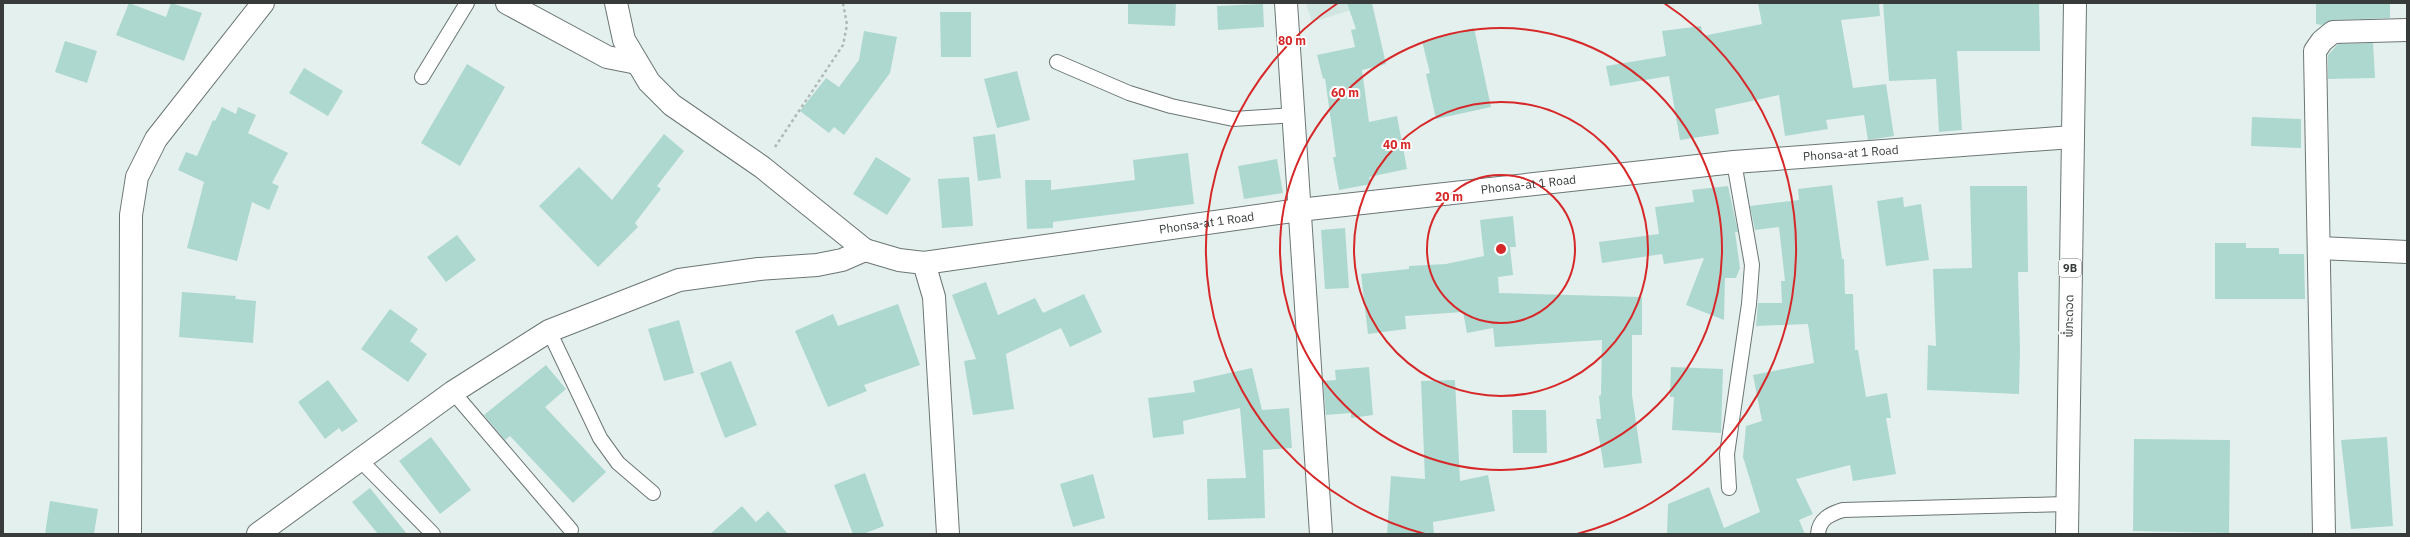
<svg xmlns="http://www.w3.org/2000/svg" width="2410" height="537" font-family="'IBM Plex Sans','Noto Sans Lao',sans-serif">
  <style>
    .built { fill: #d1e6e1 }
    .building { fill: #add8d0 }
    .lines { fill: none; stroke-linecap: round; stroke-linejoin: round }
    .service-casing { stroke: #6b7674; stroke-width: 16 }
    .minor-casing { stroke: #6b7674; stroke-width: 24 }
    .primary-casing { stroke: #6b7674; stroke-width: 24 }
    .path { stroke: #afb9b6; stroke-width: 2.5; stroke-dasharray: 3 3; stroke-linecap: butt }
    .service { stroke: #fff; stroke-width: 14 }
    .minor { stroke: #fff; stroke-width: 22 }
    .primary { stroke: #fff; stroke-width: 22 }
    .ring { fill: none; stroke: #d62828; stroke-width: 2 }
    .labels { text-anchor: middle; stroke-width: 4; stroke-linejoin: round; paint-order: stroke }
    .shield { fill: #fff; stroke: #737676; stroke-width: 1 }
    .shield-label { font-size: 11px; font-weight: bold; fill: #373c3b }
    .street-label { font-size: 12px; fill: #373c3b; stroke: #fff }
    .centre { fill: #d62828; stroke: #fff; stroke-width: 2 }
    .ring-label { font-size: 12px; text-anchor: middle; font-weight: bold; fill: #d62828; stroke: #fff; stroke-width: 4; stroke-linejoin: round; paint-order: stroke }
  </style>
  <rect width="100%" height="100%" fill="#e4f0ed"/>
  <!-- built -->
  <path class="built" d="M 1306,3 L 1374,3 L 1312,22 Z"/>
  <!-- building -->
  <path class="building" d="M 129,3 L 166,17 L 171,3 L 202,13 L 184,61 L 116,35 Z
    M 1128,3 L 1176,3 L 1175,26 L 1128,24 Z
    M 1347,3 L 1372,3 L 1386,64 L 1362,70 L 1369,122 L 1397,116 L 1407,169 L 1369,177 L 1371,184 L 1339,190 L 1333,157 L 1336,157 L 1325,78 L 1323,79 L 1317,55 L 1355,47 L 1351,30 L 1356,29 Z
    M 1758,3 L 1879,3 L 1880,16 L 1841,20 L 1853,88 L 1886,84 L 1894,136 L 1868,140 L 1864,115 L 1826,120 L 1828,129 L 1785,136 L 1779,95 L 1715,109 L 1719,134 L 1680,140 L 1669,76 L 1610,86 L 1606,66 L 1666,56 L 1662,31 L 1701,26 L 1703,36 L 1762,24 Z
    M 1883,3 L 2039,3 L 2040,51 L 1957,51 L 1962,130 L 1939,132 L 1936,79 L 1889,81 Z
    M 2316,3 L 2390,3 L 2390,18 L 2333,20 L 2322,25 L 2316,24 Z
    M 1263,4 L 1264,27 L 1218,30 L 1217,6 Z
    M 940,12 L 971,12 L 971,57 L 941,57 Z
    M 1474,28 L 1491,107 L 1436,119 L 1426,74 L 1430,73 L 1422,41 Z
    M 864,31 L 897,37 L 890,73 L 844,135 L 834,127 L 829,133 L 800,111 L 826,78 L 839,87 L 859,60 Z
    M 65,41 L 97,51 L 87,83 L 55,72 Z
    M 2373,43 L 2375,78 L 2328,79 L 2328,55 L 2338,44 Z
    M 467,64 L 505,87 L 460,166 L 421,143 Z
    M 304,68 L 343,91 L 328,116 L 289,93 Z
    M 1017,71 L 1030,120 L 997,128 L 984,79 Z
    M 222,107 L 236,114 L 238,107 L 256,115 L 248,133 L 288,153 L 272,183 L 279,186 L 269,210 L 252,202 L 237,261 L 187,248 L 204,182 L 178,170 L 186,152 L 197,156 L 213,120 L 215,121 Z
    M 2252,117 L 2301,119 L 2301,148 L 2251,146 Z
    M 664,134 L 684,151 L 657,186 L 661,189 L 635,223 L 638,227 L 598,267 L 539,206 L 579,167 L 612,200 Z
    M 995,134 L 1001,178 L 978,181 L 973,137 Z
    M 1188,153 L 1194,204 L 1053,222 L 1053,228 L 1027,229 L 1025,180 L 1051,180 L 1051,190 L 1135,180 L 1133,160 Z
    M 876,157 L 911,179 L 887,215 L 853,194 Z
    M 1277,159 L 1283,193 L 1244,199 L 1238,166 Z
    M 969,177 L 973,226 L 942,228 L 938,179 Z
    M 1832,185 L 1842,259 L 1844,259 L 1845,294 L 1853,294 L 1855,350 L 1858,350 L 1866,397 L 1887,393 L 1891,418 L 1886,418 L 1896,474 L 1853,481 L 1850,465 L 1796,479 L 1813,514 L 1799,520 L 1805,534 L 1667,534 L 1668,504 L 1709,487 L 1724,528 L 1760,512 L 1743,457 L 1746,426 L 1762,421 L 1753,375 L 1814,363 L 1808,324 L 1756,326 L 1758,303 L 1782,303 L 1781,281 L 1785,281 L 1779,227 L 1755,230 L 1750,206 L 1799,200 L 1798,189 Z
    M 1728,186 L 1738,232 L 1735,232 L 1740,268 L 1736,278 L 1725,278 L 1724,320 L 1686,305 L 1704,258 L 1664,264 L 1662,254 L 1602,263 L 1599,242 L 1659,234 L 1655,207 L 1694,202 L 1692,190 Z
    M 1970,186 L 2027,186 L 2028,272 L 2018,272 L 2020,349 L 2019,394 L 1927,390 L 1928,345 L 1936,346 L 1933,269 L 1972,268 Z
    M 1903,197 L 1904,207 L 1921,204 L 1929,260 L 1886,266 L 1877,201 Z
    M 1513,216 L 1516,247 L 1510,247 L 1513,275 L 1498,277 L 1499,293 L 1642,297 L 1642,335 L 1632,335 L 1632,395 L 1642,463 L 1604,468 L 1596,419 L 1601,419 L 1599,396 L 1601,395 L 1602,340 L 1495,347 L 1493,328 L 1467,333 L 1463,312 L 1405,316 L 1406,329 L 1368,334 L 1361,274 L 1409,269 L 1409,266 L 1446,264 L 1484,256 L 1480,220 Z
    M 1345,228 L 1349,288 L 1325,289 L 1321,230 Z
    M 457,235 L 476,260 L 446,282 L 427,257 Z
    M 2215,243 L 2246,243 L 2246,248 L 2279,248 L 2279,254 L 2304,254 L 2305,299 L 2215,299 Z
    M 986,282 L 998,315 L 1035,298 L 1043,313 L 1084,294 L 1102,332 L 1070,347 L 1061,328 L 1006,354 L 1014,409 L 973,415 L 964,361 L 976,359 L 952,295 Z
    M 182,292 L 236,296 L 235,299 L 256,301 L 253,343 L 179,337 Z
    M 898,304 L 920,365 L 864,385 L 867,391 L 828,407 L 795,331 L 833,314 L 838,326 Z
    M 390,309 L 418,329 L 410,341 L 427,354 L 408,382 L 361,349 Z
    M 679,320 L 694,373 L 664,381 L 648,329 Z
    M 731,361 L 757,425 L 725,438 L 700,373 Z
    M 546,365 L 566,389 L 545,407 L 606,472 L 573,503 L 510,436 L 505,440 L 484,415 Z
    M 1369,367 L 1373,415 L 1351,418 L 1351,413 L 1326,415 L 1323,381 L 1336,380 L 1335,370 Z
    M 1671,367 L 1723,369 L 1721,433 L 1672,430 L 1674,397 L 1670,397 Z
    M 1252,368 L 1262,410 L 1289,408 L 1292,448 L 1263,450 L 1265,518 L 1208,520 L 1207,479 L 1246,478 L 1240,408 L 1183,421 L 1184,434 L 1153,438 L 1148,398 L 1195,392 L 1193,381 Z
    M 328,380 L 358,421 L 342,432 L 339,428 L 325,439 L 298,402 Z
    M 1455,380 L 1460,481 L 1488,475 L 1495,511 L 1433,522 L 1434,534 L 1387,534 L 1391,476 L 1425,479 L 1421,381 Z
    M 1512,410 L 1546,410 L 1547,453 L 1513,453 Z
    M 431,437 L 471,490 L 440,514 L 399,461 Z
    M 2387,437 L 2393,526 L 2351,529 L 2341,440 Z
    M 2134,439 L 2230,440 L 2229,533 L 2133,531 Z
    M 865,473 L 884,526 L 863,534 L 853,534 L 834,485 Z
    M 1093,474 L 1105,518 L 1073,527 L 1060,484 Z
    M 370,488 L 407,534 L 378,534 L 352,502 Z
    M 50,501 L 98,509 L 94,534 L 45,534 Z
    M 742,506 L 756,522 L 768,511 L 788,534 L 710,534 Z"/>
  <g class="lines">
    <!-- service casing -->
    <g class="service-casing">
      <path id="service" d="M 1057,62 L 1129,93 L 1171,106 L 1233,119 L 1295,115
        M 422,77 L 467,3
        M 549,331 L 600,438 L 618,463 L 653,493
        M 453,392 L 571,530
        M 360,460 L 433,534
        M 1729,488 L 1727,454 L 1749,304 L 1752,265 L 1734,162
        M 1818,534 C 1819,519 1830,514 1843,510 L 2066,504"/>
    </g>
    <!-- minor casing -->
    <g class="minor-casing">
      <g id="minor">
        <path d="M 507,3 L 607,57 L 637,63"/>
        <path id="s1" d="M 616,3 L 624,40 L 649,82 L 672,105 L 762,167 L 865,250 L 899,260 L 924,263 L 1299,210 L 1734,162 L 2072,137"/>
        <path d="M 1286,3 L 1321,534"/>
        <path d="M 2319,248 L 2407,252"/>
        <path d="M 924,263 L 934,297 L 948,534"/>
        <path d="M 130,534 L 131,215 L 137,177 L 156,139 L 263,3"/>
        <path d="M 258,534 L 453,392 L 549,331 L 679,280 L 759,269 L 817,265 L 842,260 L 865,250"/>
        <path d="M 2324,534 L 2315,51 L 2322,41 L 2333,32 L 2407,30"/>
      </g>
    </g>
    <!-- primary casing -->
    <g class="primary-casing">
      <path id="primary" d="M 2067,534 L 2075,3"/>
    </g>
    <!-- path -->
    <path class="path" d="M 775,147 L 843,45 L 847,25 L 843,3"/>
    <!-- service -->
    <use href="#service" class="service"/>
    <!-- minor -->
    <use href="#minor" class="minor"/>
    <!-- primary -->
    <use href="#primary" class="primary"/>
  </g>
  <!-- distance rings -->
  <g class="ring">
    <circle cx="1501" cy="249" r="74"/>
    <circle cx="1501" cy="249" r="147"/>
    <circle cx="1501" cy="249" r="221"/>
    <path d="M1425 534A295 295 0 0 1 1338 3M1664 3A295 295 0 0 1 1577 534"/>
  </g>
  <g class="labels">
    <!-- shield labels -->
    <rect class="shield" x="2059" y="259" width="22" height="18" rx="3"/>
    <g class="shield-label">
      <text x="2070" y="272">9B</text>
    </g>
    <!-- street labels -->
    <g class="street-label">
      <text dy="4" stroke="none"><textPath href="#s1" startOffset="1355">Phonsa-at 1 Road</textPath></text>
      <text dy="4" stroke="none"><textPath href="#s1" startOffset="1031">Phonsa-at 1 Road</textPath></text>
      <text dy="4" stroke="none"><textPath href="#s1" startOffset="707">Phonsa-at 1 Road</textPath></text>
      <text transform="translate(2069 316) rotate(-89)" y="4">ພໍ່ກະດວດ</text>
    </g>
  </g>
  <circle cx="1501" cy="249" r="6" class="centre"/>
  <g class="ring-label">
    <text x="1292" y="45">80 m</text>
    <text x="1345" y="97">60 m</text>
    <text x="1397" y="149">40 m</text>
    <text x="1449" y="201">20 m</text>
  </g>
  <!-- border -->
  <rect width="2410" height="537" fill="none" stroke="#373c3b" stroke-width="8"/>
</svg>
